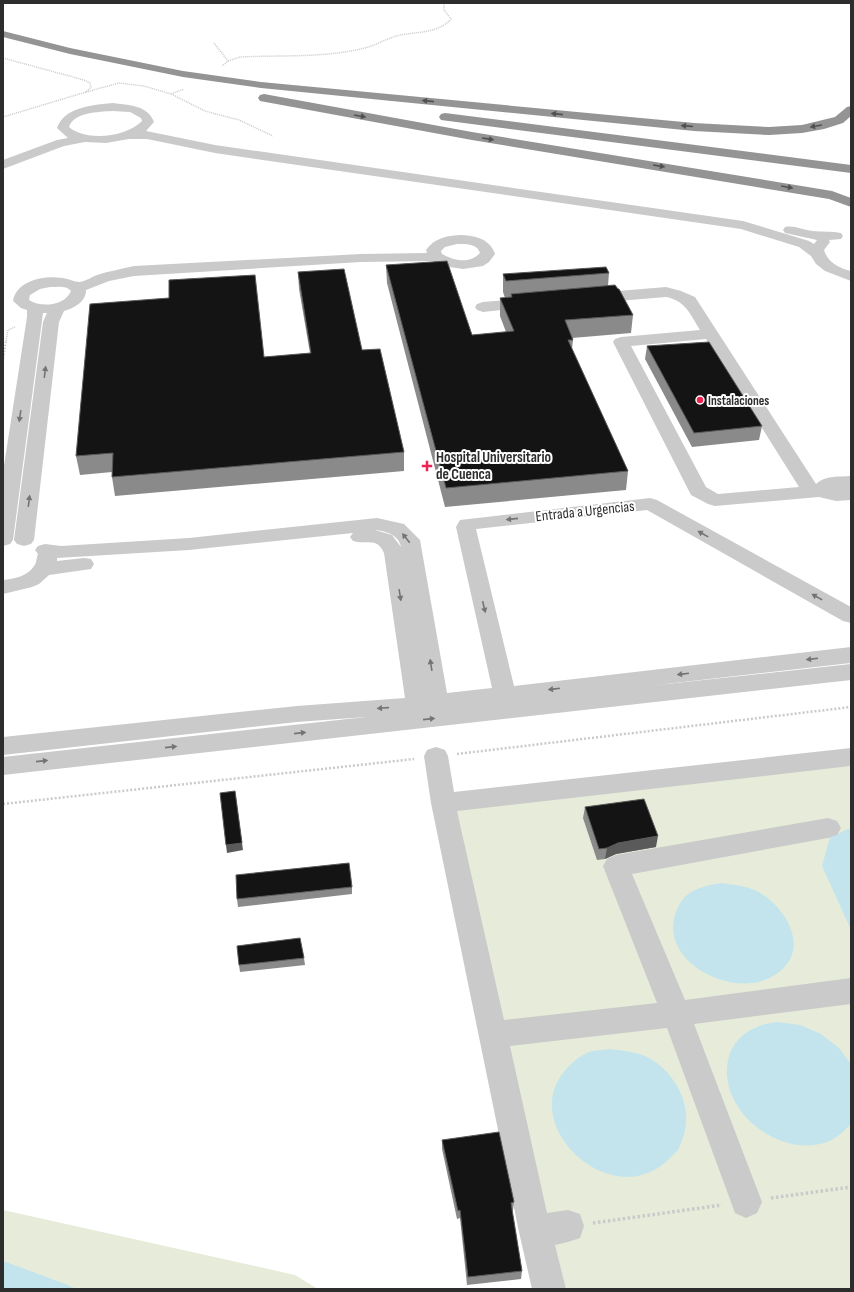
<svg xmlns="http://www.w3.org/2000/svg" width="854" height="1292" font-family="'Sofia Sans Condensed',sans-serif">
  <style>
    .green { fill: #e6ecd9 }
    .water { fill: #c3e4ed }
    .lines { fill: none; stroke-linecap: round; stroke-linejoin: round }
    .path-far3 { stroke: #cacaca; stroke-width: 1.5; stroke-dasharray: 1 1; stroke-linecap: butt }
    .path-far2 { stroke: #cacaca; stroke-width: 2; stroke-dasharray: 1.5 1.5; stroke-linecap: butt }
    .path-far1 { stroke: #cacaca; stroke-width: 2.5; stroke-dasharray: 2 2; stroke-linecap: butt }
    .path { stroke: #cacaca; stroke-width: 3.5; stroke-dasharray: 2.5 2.5; stroke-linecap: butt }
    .minor { fill: #cacaca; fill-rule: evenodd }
    .highway { fill: #949494; fill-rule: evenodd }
    .wall { fill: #8a8a8a }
    .shaded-wall { fill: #5a5a5a }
    .building { fill: #141414; stroke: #5a5a5a }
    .oneway { fill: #515151 }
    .oneway2 { fill: #747474 }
    .poi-dot { fill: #f02253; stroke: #fff; stroke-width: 1.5 }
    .labels { text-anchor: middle; stroke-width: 4; stroke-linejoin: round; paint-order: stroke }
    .far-poi-label { font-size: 13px; font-weight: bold; fill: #2d2d2d; stroke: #fff; text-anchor: start }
    .poi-label { font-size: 15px; font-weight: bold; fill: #2d2d2d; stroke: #fff; text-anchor: start }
    .street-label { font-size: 15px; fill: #2d2d2d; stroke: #fff }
  </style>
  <rect width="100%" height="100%" fill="#fff"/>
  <!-- green -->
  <path class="green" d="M 851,766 L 851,1289 L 564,1289 L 442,809 Z
    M 3,1210 L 295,1275 L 318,1289 L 3,1289 Z"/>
  <!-- water -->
  <path class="water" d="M 851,828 L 851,930 L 822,866 L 830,837 Z
    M 721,883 C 735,885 750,886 762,894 C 794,915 811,960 767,979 C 729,996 661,962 675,915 C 677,908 681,900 687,895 C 697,887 710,885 721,883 Z
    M 777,1022 L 800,1025 L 821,1034 L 839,1048 L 851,1064 L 851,1124 C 843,1132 835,1140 824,1143 C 776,1157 718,1109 728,1060 C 731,1045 742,1033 757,1027 C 763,1024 771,1023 777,1022 Z
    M 610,1049 C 625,1051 641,1052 654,1061 C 679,1078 694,1111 682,1140 C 680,1145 679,1150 675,1153 C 666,1162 658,1170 645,1174 C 592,1192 525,1122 563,1073 C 570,1064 579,1056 589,1052 C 596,1050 604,1050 610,1049 Z
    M 3,1261 L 68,1285 L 76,1289 L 3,1289 Z"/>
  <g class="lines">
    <!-- path-far3 -->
    <path class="path-far3" d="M 214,43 L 228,61 L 222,66
      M 3,58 L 84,80 L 90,83 L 91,87 L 86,92 L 3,117
      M 228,61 L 240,57 C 282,55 325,58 365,48 C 377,45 387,38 400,35 C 417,32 439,33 451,19 L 444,10 L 444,3
      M 86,92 L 119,83 L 144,86 L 171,94 L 205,111 L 239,120 L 273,136
      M 171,94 L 184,89
      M 6,341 L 8,330 L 15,327"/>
    <!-- path-far2 -->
    <path class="path-far2" d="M 3,361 L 6,340"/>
    <!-- path-far1 -->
    <path class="path-far1" d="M 457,754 L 851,707
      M 3,804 L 414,759"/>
    <!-- path -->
    <path class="path" d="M 771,1198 L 851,1187
      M 593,1223 L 722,1205"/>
    <!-- minor -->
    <path class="minor" d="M 112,103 C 128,105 148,105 154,122 L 146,131 L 215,145 L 743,221 L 809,241 L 814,244 L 817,240 L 785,233 L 783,230 L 785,227 C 794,225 803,230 813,231 C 822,232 832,231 841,233 L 843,236 L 841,239 L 829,240 L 830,242 L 824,250 C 828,263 839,268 851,271 L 851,281 L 825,271 L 816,264 L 811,256 L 799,247 L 741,229 L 215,153 L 147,139 L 129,139 L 106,143 L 85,142 L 64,146 L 3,169 L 3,160 L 57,140 L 68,138 L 57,128 C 64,107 93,105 112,103 ZM 112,111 L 130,112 L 141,118 L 142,121 C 127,137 86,142 69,127 C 74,112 99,112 112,111 Z
      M 462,235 C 476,236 490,239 495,254 L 489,262 L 483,266 L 463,269 L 443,266 L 433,261 L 361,262 L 134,276 L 109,281 L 86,290 C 86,302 74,308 64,311 L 59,322 L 34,540 L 31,544 L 24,546 L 17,544 L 14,540 L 43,322 L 47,313 L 43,313 L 13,540 L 10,544 L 3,546 L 3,472 L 27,317 L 27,310 L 21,308 L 13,301 C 16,281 44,275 62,278 C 67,278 74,282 80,282 C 86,281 92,277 97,275 C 109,271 122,269 134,266 L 361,254 L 427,253 L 426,250 C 434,238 449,235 462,235 ZM 457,244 C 465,244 477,243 480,253 C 470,264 454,261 442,254 L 441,251 L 445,247 ZM 50,287 C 58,287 66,285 71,291 C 65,306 41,308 29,300 L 30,295 L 40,289 Z
      M 666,287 L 681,291 L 695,297 L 816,484 C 826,475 839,477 851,476 L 851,488 L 833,489 L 851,488 L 851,500 L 836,501 L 819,497 L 715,506 L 708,504 L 691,495 L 613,342 L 615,339 L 621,337 L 700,330 C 690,314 686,301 666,297 L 594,303 L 589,301 L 586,298 L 589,295 L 594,293 ZM 706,339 L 799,487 L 718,494 L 706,487 L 631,346 Z
      M 530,298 L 536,300 L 538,303 L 536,306 L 483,312 L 477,310 L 475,307 L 477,304 L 483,302 Z
      M 650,498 L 657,500 L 851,607 L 851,623 L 843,621 L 647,510 L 476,529 L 514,686 L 851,647 L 851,663 L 648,686 L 851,664 L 851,680 L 3,775 L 3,757 L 366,717 L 297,722 L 3,755 L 3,737 L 297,706 L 405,698 L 384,553 C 377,537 367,545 353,541 L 350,537 L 353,533 L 189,550 L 57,558 L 57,561 L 84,558 L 91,559 L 94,564 L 91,569 L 49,575 L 39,584 L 32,587 L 3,594 L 3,580 C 14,579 28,576 34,566 C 37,563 36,558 38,554 L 35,550 L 38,546 L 45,544 L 61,546 L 189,538 L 377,518 L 404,524 L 420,540 L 447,693 L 492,688 L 456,527 L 460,520 ZM 375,530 L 377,530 C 387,532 399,535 401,547 L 392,535 Z
      M 436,747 L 445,750 L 448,756 L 454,792 L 851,748 L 851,766 L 457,811 L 504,1020 L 657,1003 L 603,866 L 607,859 L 616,855 L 828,818 L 837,821 L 841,828 L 837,835 L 828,838 L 632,874 L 685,1000 L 851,978 L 851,1004 L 694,1024 L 762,1202 L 757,1213 L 746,1218 L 735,1213 L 667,1028 L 510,1046 L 547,1213 L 568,1210 L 580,1214 L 584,1226 L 580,1238 L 568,1242 L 555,1245 L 566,1289 L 532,1289 L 519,1232 L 431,803 L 424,756 L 427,750 Z"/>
    <!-- highway -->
    <path class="highway" d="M 3,31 L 70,48 L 183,71 L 261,82 L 694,123 L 769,127 L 802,125 L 835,117 L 847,107 L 851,106 L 851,116 L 843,123 L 824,129 L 802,133 L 769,135 L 694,131 L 261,88 L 183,77 L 70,54 L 3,37 Z
      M 264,94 L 472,132 L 832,191 L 851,198 L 851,207 L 829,199 L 472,140 L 260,101 L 258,98 L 260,95 Z
      M 445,113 L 851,165 L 851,173 L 441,120 L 439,117 L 441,114 Z"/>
  </g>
  <!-- wall -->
  <path class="wall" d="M 386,265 L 472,335 L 506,332 L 500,316 L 500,298 L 505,298 L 503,292 L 503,274 L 609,273 L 608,286 L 633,315 L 631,333 L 572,338 L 573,340 L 572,349 L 628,471 L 626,490 L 445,507 L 387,283 Z
    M 298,272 L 362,350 L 404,452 L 404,471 L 115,496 L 112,477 L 112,472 L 80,475 L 76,456 L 264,357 L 310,353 L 299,289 Z
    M 647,346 L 762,426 L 759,440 L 692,447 L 645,359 Z
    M 585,807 L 656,847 L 616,854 L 605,859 L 597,860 L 583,818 Z
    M 352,887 L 352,894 L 238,907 L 237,899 Z
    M 304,958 L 305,965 L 240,972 L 239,965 Z
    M 442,1140 L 514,1202 L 513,1210 L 512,1211 L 522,1271 L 521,1279 L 467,1285 L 460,1218 L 457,1219 L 442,1149 Z"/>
  <!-- shaded-wall -->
  <path class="shaded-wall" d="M 235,791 L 243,850 L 227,853 L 226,845 Z
    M 658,836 L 656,847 L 616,854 L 605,859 L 607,848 L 618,843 Z"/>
  <!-- building -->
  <path class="building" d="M 447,261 L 472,335 L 514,331 L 500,298 L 512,297 L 511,294 L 615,285 L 618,289 L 619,289 L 633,315 L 565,320 L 573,340 L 568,340 L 628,471 L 446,488 L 386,265 Z
    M 606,267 L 609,273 L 506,281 L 503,274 Z
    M 344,269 L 362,350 L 380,349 L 404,452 L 112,477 L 113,453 L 76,456 L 90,304 L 169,298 L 169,280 L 255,275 L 264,357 L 311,353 L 298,272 Z
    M 709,342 L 762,426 L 694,433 L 647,346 Z
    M 235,791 L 242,843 L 226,845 L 220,793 Z
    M 644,799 L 658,836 L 618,843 L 607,848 L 599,849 L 585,807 Z
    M 349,863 L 352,887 L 237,899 L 236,875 Z
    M 300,938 L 304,958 L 239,965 L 237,946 Z
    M 499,1132 L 514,1202 L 511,1203 L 522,1271 L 468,1277 L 460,1210 L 458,1211 L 442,1140 Z"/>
  <!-- one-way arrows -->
  <defs><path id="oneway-solid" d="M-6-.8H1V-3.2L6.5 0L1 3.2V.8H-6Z"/></defs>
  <g class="oneway">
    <use href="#oneway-solid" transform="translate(428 101) rotate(-174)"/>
    <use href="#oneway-solid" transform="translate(557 114) rotate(-174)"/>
    <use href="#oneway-solid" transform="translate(360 116) rotate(10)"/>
    <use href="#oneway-solid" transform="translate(687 126) rotate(-175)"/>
    <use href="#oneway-solid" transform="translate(816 126) rotate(170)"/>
    <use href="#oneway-solid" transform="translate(488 139) rotate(9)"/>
    <use href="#oneway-solid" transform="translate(659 166) rotate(9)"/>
    <use href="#oneway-solid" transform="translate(787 187) rotate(10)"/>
  </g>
  <g class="oneway2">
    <use href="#oneway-solid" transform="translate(45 372) rotate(-83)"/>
    <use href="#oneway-solid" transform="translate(20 416) rotate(98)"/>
    <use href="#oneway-solid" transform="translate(29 501) rotate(-83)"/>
    <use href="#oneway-solid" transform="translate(512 519) rotate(174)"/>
    <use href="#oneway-solid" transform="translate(703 534) rotate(-151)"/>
    <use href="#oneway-solid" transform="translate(406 538) rotate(-128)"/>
    <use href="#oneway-solid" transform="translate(400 595) rotate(81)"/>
    <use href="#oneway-solid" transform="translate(817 597) rotate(-151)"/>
    <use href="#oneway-solid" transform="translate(484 607) rotate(77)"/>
    <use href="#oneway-solid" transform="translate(812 659) rotate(173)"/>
    <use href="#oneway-solid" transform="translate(431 665) rotate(-99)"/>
    <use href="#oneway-solid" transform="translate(683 674) rotate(173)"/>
    <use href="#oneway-solid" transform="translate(554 689) rotate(173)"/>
    <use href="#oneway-solid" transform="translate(383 708) rotate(176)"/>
    <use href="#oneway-solid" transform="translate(429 719) rotate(-6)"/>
    <use href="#oneway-solid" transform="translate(300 733) rotate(-6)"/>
    <use href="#oneway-solid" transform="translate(171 747) rotate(-6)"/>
    <use href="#oneway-solid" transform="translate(42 761) rotate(-6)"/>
  </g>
  <!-- markers -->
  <g class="poi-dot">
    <circle cx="700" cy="400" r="4"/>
    <path d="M425 460h4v4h4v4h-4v4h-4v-4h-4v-4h4z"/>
  </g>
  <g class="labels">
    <!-- far-poi labels -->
    <g class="far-poi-label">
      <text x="708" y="405">Instalaciones</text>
    </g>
    <!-- poi labels -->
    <g class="poi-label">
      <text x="436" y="462">Hospital Universitario<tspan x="436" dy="17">de Cuenca</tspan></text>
    </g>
    <!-- street labels -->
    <g class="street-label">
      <text transform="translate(585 511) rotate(-6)" y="5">Entrada a Urgencias</text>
    </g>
  </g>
  <!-- border -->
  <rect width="854" height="1292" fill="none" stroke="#2d2d2d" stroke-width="8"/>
</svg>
